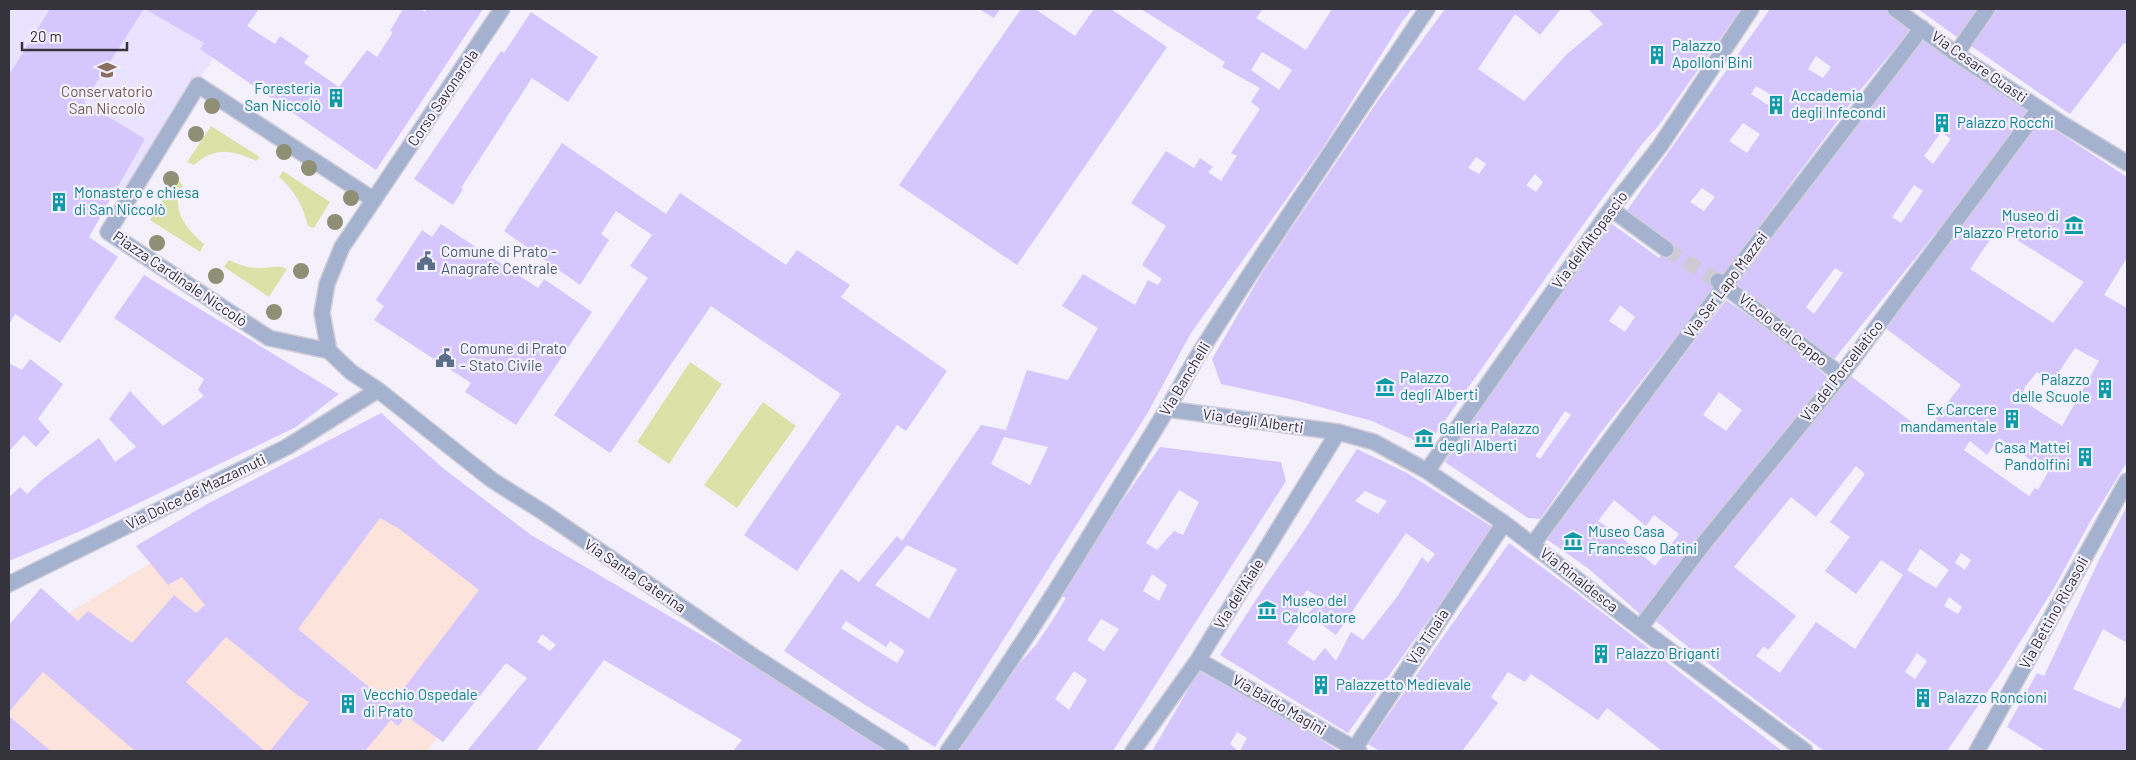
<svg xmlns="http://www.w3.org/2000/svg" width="2136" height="760" font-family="Barlow,sans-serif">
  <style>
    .built { fill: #eae3ff }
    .medical { fill: #fce3dc }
    .green { fill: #dbe2a8 }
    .building { fill: #d5c7fe; fill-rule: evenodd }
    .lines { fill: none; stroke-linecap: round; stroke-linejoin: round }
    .street-tunnel { stroke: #cecbd6; stroke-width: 15; stroke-dasharray: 15 8; stroke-linecap: butt }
    .street-casing { stroke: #d2cfda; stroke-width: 18 }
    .street { stroke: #a5b2cf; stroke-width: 15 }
    .tree { fill: #8e8f74 }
    .labels { text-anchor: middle; stroke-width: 4.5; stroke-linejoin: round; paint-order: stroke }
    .culture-label { font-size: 15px; fill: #0d838f; stroke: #f4f1fd; text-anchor: start }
    .street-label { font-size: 15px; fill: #35343c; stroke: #f4f1fd }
    .education-label { font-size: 15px; fill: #785e54; stroke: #f4f1fd }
    .service-label { font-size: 15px; fill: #4e5e75; stroke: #f4f1fd; text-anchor: start }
  </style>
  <rect width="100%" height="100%" fill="#f4f1fd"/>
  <!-- built -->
  <path class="built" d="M 9,9 L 247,9 L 122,193 L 9,132 Z"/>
  <!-- medical -->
  <path class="medical" d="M 378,423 L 571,567 L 427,751 L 9,751 L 9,650 Z"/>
  <!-- green -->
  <path class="green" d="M 211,126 L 260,157 L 256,161 C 233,150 215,146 194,165 L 187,162 Z
    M 283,171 L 330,202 L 314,228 L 308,226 C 303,206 295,191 279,177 Z
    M 176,179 L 183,185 C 181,190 178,196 178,201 C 177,218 192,234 204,244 L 200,252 L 150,220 Z
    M 229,260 C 237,264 246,267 256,268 C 266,269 278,264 287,269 L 269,297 L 224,267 Z
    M 690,362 L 722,384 L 669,464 L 637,442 Z
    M 763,402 L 796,426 L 737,508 L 704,485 Z"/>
  <!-- building -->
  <path class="building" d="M 50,9 L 144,9 L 84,102 L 145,139 L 89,237 L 118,257 L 60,343 L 15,314 L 9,324 L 9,75 Z
    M 145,9 L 259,9 L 247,26 L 275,44 L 280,36 L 309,56 L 304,63 L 339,87 L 367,50 L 377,57 L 393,32 L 390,31 L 403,9 L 420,9 L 425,12 L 427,9 L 483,9 L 376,170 L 200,49 L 204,43 Z
    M 979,9 L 1000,9 L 994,18 Z
    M 1021,9 L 1035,9 L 1075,36 L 1094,9 L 1111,9 L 1167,47 L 1017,265 L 899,185 Z
    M 1141,9 L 1263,9 L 1256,18 L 1306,50 L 1332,9 L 1412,9 L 1401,23 L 1322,149 L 1191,333 L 1147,414 L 935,747 L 862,703 L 784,651 L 841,569 L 859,582 L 897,536 L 902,541 L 981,425 L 1006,430 L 1027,370 L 1068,380 L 1098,328 L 1062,306 L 1083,274 L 1135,305 L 1148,280 L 1158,285 L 1162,279 L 1142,265 L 1166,226 L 1131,203 L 1166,151 L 1194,168 L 1200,158 L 1213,167 L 1208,172 L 1221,181 L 1237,156 L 1231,153 L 1260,109 L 1251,102 L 1260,88 L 1222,67 L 1225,62 ZM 1262,52 L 1292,70 L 1279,90 L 1251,70 ZM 1004,437 L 1048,447 L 1030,485 L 991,464 ZM 907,545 L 957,569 L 929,619 L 875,585 ZM 846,621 L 886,647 L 890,641 L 905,651 L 897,663 L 841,628 Z
    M 1445,9 L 1561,9 L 1540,35 L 1515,14 L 1478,69 L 1524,101 L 1567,54 L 1603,24 L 1588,9 L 1741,9 L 1659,125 L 1642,144 L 1578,232 L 1427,446 L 1372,421 L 1294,400 L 1221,384 L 1212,359 L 1262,273 L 1291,229 L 1379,99 ZM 1476,157 L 1486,164 L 1479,174 L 1468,168 ZM 1535,174 L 1543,182 L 1536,192 L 1526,185 Z
    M 1770,9 L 1887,9 L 1912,28 L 1862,88 L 1686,324 L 1599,435 L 1540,519 L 1528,518 L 1445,462 L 1506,371 L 1612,224 L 1659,258 L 1666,249 L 1623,216 ZM 1816,56 L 1831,67 L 1823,78 L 1808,69 ZM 1756,86 L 1775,97 L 1768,105 L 1751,94 ZM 1743,123 L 1760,134 L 1747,153 L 1729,141 ZM 1702,188 L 1715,197 L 1704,211 L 1690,202 ZM 1620,305 L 1635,317 L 1625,332 L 1609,321 ZM 1565,411 L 1571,415 L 1540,459 L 1535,456 Z
    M 1918,9 L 1981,9 L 1961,40 Z
    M 1997,9 L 2127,9 L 2127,45 L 2124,43 L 2070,114 L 1971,46 Z
    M 531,12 L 598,57 L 568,102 L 532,78 L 461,188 L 463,189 L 453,205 L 414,179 L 501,51 L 504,53 Z
    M 1924,36 L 2031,114 L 1832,362 L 1733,289 ZM 1941,132 L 1951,139 L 1933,164 L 1924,156 ZM 1914,185 L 1923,191 L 1901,223 L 1892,217 ZM 1835,268 L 1843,273 L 1814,314 L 1806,307 Z
    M 2037,118 L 2127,177 L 2127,258 L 2104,295 L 2127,308 L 2127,462 L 2090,522 L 2054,588 L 2000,674 L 1947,751 L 1824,751 L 1733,683 L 1652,618 L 1848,374 L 1925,432 L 1930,426 L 1961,385 L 1884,327 ZM 1998,228 L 2084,282 L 2053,323 L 1970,269 ZM 2075,348 L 2099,361 L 2062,426 L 2020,399 L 2025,387 L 2037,372 L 2052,382 ZM 1999,438 L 2048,472 L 2038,490 L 2035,488 L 2029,496 L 1964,450 L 1970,441 L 1987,455 ZM 1856,466 L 1865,474 L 1830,522 L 1850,537 L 1825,571 L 1856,594 L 1881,560 L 1903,575 L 1855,649 L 1816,622 L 1780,673 L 1756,656 L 1764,646 L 1768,650 L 1796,616 L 1734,567 L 1791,497 L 1816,517 ZM 1920,549 L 1949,570 L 1936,588 L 1907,570 ZM 1961,553 L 1971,560 L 1965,570 L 1955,563 ZM 1949,597 L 1962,607 L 1958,614 L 1944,606 ZM 1917,653 L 1927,661 L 1915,679 L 1905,672 Z
    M 562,143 L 666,214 L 680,193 L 786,265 L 797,250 L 850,285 L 841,297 L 947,371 L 906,431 L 897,425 L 797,571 L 744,535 L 841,394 L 711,306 L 610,453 L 554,415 L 648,278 L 630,266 L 652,235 L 616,211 L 601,234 L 609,240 L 580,285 L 504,231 Z
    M 441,224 L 538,288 L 544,279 L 592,312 L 516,425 L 465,392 L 471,383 L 374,320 L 384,306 L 376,300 L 422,230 L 432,237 Z
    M 144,275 L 339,394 L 296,427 L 83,530 L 9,561 L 9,497 L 20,487 L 27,494 L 43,479 L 99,438 L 115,462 L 136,447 L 109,419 L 130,391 L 163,426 L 204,396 L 198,390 L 204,379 L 114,318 Z
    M 1726,300 L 1780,338 L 1831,380 L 1641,615 L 1589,569 L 1545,538 ZM 1719,392 L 1742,410 L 1726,431 L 1703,415 ZM 1614,500 L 1646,526 L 1654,515 L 1679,534 L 1655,566 L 1614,531 L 1598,521 Z
    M 30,359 L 63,384 L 38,419 L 50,432 L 36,447 L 24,435 L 9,451 L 9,363 L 22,370 Z
    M 381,413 L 444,469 L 531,535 L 783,683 L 886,751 L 733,751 L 742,740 L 604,660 L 536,751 L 467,751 L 527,678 L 506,663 L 443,742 L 406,716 L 398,726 L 391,720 L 365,751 L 270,751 L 309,702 L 297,695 L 226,637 L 186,682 L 265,751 L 135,751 L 43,672 L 9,712 L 9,625 L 41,588 L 78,621 L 88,611 L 132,643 L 174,595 L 196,613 L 205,605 L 182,577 L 168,585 L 136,546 L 209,503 ZM 380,518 L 398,528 L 479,590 L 391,705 L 298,629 ZM 542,634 L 556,645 L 550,651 L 537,642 Z
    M 1160,447 L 1281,462 L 1286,481 L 1113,751 L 958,751 L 1016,667 L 1035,646 L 1054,618 L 1066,598 L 1060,595 L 1094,541 ZM 1179,490 L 1199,502 L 1183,535 L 1174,531 L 1157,550 L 1146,543 ZM 1152,574 L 1167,585 L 1159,601 L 1143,591 ZM 1101,619 L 1119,629 L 1104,651 L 1087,640 ZM 1074,671 L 1087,680 L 1069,710 L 1055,699 Z
    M 1357,449 L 1407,473 L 1494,528 L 1348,733 L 1220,655 L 1265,586 L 1301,535 ZM 1365,491 L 1387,501 L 1378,514 L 1355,501 ZM 1406,533 L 1435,554 L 1428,563 L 1422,557 L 1397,597 L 1363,640 L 1351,632 L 1336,661 L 1325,648 L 1314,661 L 1287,643 L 1307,614 L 1296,607 L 1307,590 L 1322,599 L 1307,614 L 1336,635 Z
    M 2127,506 L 2127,643 L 2103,629 L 2073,689 L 2120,709 L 2127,693 L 2127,751 L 2046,751 L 2007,727 L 2037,673 L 2044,676 L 2099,560 Z
    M 1509,543 L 1573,590 L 1782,751 L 1662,751 L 1607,708 L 1598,720 L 1531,674 L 1525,682 L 1508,672 L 1491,697 L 1498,703 L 1463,750 L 1466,751 L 1379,751 L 1368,744 Z
    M 1199,671 L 1265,706 L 1339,751 L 1240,751 L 1247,738 L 1237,732 L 1230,744 L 1238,751 L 1152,751 Z
    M 9,716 L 51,751 L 9,751 Z"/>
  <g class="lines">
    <!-- street-tunnel -->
    <path class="street-tunnel" d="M 1666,249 L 1718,281"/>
    <!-- street casing -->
    <g class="street-casing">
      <path id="street" d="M 502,9 L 342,247 L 327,284 L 322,313 L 329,351 L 351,372 L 378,390 L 492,480 L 543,512 L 750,654 L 901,751
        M 1895,9 L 1956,54 L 2064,125 L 2127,163
        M 1956,54 L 1987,9
        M 1611,209 L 1666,249
        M 1718,281 L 1841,375
        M 329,351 L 269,338 L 108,232 L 198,85 L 374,200
        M 1167,409 L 1338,432 L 1374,442 L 1427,471 L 1504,523 L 1640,628 L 1805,751
        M 1427,471 L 1611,209 L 1660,146 L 1751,9
        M 1533,544 L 1725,285 L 1922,28
        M 9,584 L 287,447 L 378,390
        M 1640,628 L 1705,542 L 1841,375 L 2039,109
        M 1198,660 L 1359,751
        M 948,751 C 1027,642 1096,526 1166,411 C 1179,390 1190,367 1204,346 C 1276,232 1352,121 1427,9
        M 1133,751 L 1198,660 L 1338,432
        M 1353,751 L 1504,523
        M 1977,751 L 2127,481"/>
    </g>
    <!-- street -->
    <use href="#street" class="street"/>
  </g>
  <!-- trees -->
  <g class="tree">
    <circle cx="212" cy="106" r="8"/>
    <circle cx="196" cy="134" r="8"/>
    <circle cx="284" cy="152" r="8"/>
    <circle cx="309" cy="168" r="8"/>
    <circle cx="171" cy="179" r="8"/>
    <circle cx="351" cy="198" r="8"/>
    <circle cx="335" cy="222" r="8"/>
    <circle cx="157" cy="243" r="8"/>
    <circle cx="301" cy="271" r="8"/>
    <circle cx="216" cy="276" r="8"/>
    <circle cx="274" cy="312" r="8"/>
  </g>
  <!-- icons -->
  <defs>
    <g id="building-bare" transform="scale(1.5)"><path d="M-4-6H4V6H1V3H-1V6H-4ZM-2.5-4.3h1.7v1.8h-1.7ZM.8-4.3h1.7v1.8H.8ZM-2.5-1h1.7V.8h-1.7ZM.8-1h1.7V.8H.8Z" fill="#0f9aa8" stroke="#f4f1fd" stroke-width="2.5" paint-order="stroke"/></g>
    <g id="school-bare" transform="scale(1.5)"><path d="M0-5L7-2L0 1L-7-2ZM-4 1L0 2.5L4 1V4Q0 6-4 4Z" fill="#8d6e63" stroke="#f4f1fd" stroke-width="2.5" paint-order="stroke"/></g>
    <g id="museum-bare" transform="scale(1.5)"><path d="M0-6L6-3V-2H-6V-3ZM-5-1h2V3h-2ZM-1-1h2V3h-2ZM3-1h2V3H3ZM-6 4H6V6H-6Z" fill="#0f9aa8" stroke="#f4f1fd" stroke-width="2.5" paint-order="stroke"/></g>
    <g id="civic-bare" transform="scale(1.5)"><path d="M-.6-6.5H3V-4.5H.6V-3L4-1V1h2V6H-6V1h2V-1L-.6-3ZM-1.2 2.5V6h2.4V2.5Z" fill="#5c6f8a" stroke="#f4f1fd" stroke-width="2.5" paint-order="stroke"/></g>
  </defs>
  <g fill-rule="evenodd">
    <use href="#building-bare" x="1657" y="55"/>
    <use href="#school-bare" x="107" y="70"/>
    <use href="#building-bare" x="336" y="98"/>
    <use href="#building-bare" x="1776" y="105"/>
    <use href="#building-bare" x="1942" y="123"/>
    <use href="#building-bare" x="59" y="202"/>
    <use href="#museum-bare" x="2074" y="225"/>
    <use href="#civic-bare" x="426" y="261"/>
    <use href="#civic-bare" x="445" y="358"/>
    <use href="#museum-bare" x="1385" y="387"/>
    <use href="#building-bare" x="2105" y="389"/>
    <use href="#building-bare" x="2012" y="419"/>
    <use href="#museum-bare" x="1424" y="438"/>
    <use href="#building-bare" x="2085" y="457"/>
    <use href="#museum-bare" x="1573" y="541"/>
    <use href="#museum-bare" x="1267" y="610"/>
    <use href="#building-bare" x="1601" y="654"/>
    <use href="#building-bare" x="1321" y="685"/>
    <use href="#building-bare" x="1923" y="698"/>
    <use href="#building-bare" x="348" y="704"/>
  </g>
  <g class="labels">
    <!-- culture labels -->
    <g class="culture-label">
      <text x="1672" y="51">Palazzo<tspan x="1672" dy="17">Apolloni Bini</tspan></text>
      <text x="321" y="94" text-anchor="end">Foresteria<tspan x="321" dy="17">San Niccolò</tspan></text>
      <text x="1791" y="101">Accademia<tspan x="1791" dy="17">degli Infecondi</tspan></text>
      <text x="1957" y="128">Palazzo Rocchi</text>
      <text x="74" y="198">Monastero e chiesa<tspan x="74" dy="17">di San Niccolò</tspan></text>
      <text x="2059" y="221" text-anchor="end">Museo di<tspan x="2059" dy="17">Palazzo Pretorio</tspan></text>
      <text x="1400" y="383">Palazzo<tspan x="1400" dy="17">degli Alberti</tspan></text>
      <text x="2090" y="385" text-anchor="end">Palazzo<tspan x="2090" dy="17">delle Scuole</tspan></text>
      <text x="1997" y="415" text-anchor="end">Ex Carcere<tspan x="1997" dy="17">mandamentale</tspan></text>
      <text x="1439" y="434">Galleria Palazzo<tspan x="1439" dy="17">degli Alberti</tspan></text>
      <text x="2070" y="453" text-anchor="end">Casa Mattei<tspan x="2070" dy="17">Pandolfini</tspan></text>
      <text x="1588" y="537">Museo Casa<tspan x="1588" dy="17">Francesco Datini</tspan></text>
      <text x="1282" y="606">Museo del<tspan x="1282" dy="17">Calcolatore</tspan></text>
      <text x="1616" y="659">Palazzo Briganti</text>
      <text x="1336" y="690">Palazzetto Medievale</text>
      <text x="363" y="700">Vecchio Ospedale<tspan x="363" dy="17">di Prato</tspan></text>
      <text x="1938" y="703">Palazzo Roncioni</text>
    </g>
    <!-- street labels -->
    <g class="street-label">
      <text transform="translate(1979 67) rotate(35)" y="5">Via Cesare Guasti</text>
      <text transform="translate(443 98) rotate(-56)" y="5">Corso Savonarola</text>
      <text transform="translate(1590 240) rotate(-54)" y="5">Via dell'Altopascio</text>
      <text transform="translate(180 279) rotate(34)" y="5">Piazza Cardinale Niccolò</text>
      <text transform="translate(1726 285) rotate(-53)" y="5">Via Ser Lapo Mazzei</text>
      <text transform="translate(1783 330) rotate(38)" y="5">Vicolo del Ceppo</text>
      <text transform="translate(1842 371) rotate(-52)" y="5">Via del Porcellatico</text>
      <text transform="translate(1185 379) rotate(-59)" y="5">Via Banchelli</text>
      <text transform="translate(1253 421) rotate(8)" y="5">Via degli Alberti</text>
      <text transform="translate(196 492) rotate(-26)" y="5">Via Dolce de' Mazzamuti</text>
      <text transform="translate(635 576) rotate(34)" y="5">Via Santa Caterina</text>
      <text transform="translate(1579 580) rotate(38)" y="5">Via Rinaldesca</text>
      <text transform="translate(1239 594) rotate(-58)" y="5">Via dell'Aiale</text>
      <text transform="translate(2054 613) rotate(-61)" y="5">Via Bettino Ricasoli</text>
      <text transform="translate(1428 637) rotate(-57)" y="5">Via Tinaia</text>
      <text transform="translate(1279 705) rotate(30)" y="5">Via Baldo Magini</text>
    </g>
    <!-- education labels -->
    <g class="education-label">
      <text x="107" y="97">Conservatorio<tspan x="107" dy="17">San Niccolò</tspan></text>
    </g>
    <!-- service labels -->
    <g class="service-label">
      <text x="441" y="257">Comune di Prato -<tspan x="441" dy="17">Anagrafe Centrale</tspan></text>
      <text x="460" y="354">Comune di Prato<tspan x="460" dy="17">- Stato Civile</tspan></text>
    </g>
  </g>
  <!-- border -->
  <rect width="2136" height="760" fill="none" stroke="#35343c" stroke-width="20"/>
  <!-- scale -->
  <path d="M22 42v8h105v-8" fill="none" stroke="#35343c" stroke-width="2.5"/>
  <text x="30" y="42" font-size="15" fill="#35343c" stroke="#f4f1fd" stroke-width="4" paint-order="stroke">20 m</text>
</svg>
